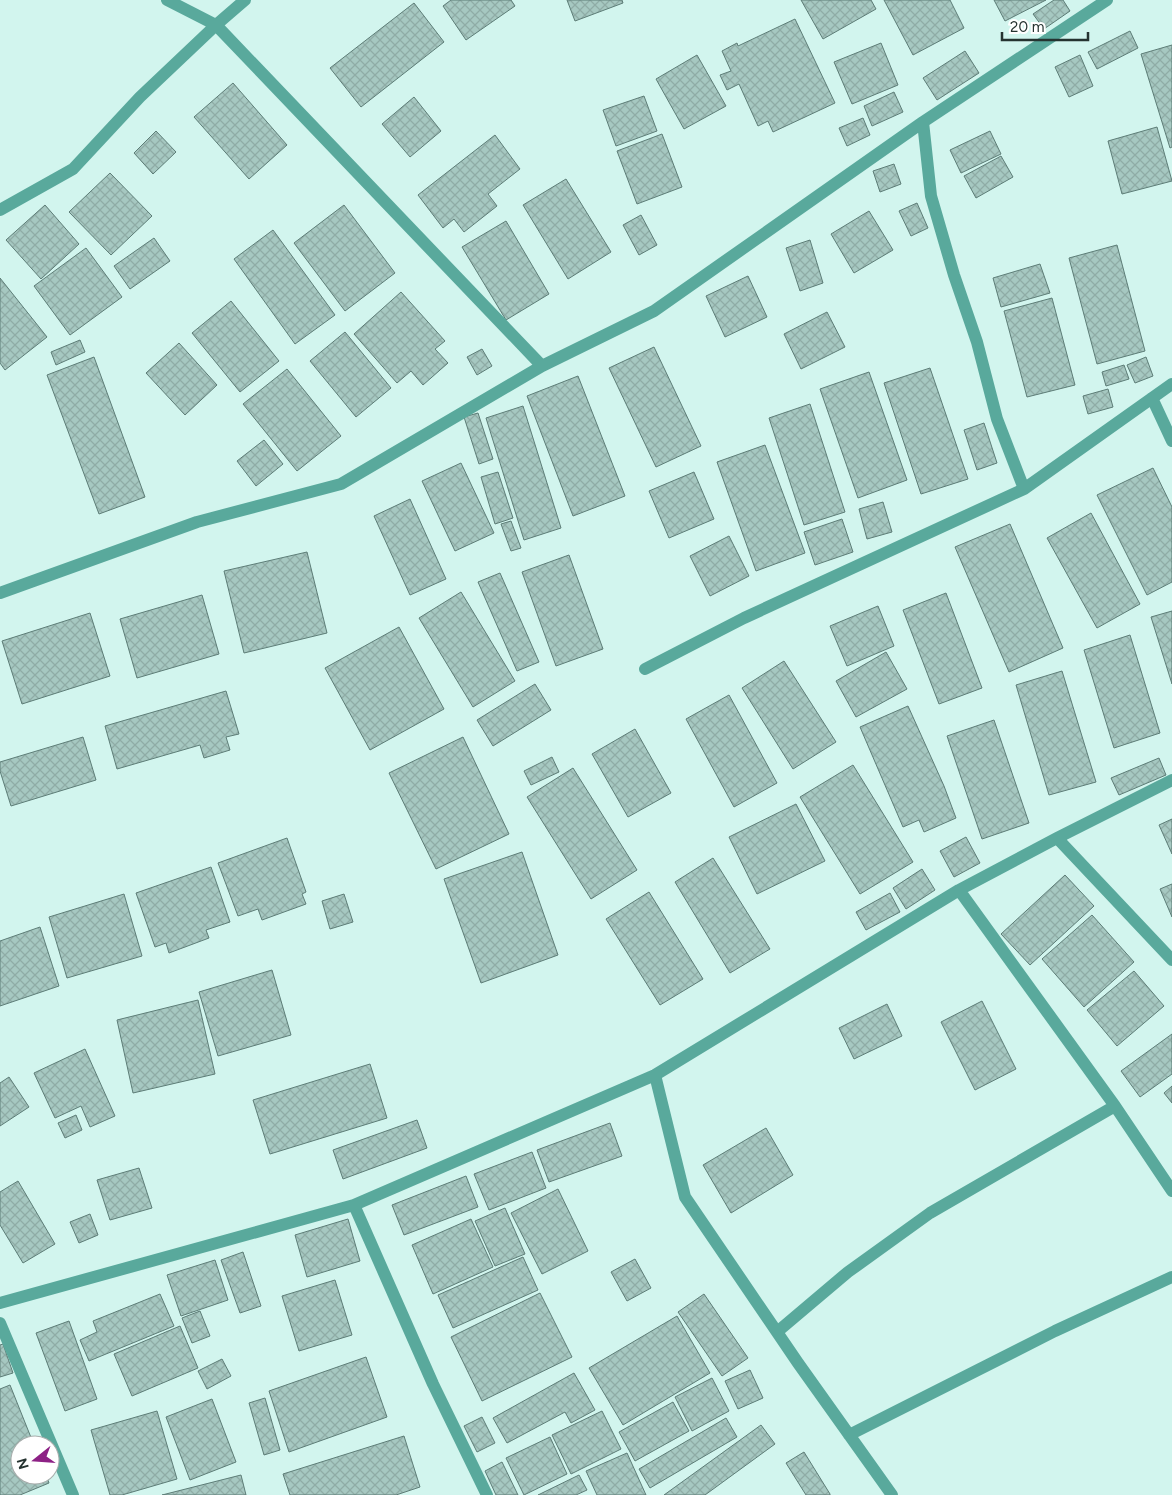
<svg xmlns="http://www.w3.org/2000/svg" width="1172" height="1495" font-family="Figtree,sans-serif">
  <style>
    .building { fill: url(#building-cross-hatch); stroke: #5d7d77 }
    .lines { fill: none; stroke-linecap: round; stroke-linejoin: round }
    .minor { stroke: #59a99c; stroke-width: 12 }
  </style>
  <defs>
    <pattern id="building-cross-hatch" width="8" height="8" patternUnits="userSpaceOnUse" patternTransform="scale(1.25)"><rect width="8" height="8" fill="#a6c8c1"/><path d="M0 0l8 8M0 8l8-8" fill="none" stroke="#8faca6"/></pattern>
  </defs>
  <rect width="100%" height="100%" fill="#d2f5ee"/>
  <!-- building -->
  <path class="building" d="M 451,0 L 511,0 L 515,6 L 466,40 L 443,6 Z
    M 567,0 L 622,0 L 623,3 L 575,21 Z
    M 801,0 L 871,0 L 876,9 L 823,39 Z
    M 884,0 L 950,0 L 964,28 L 913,55 Z
    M 994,0 L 1046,0 L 1005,21 Z
    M 1054,0 L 1063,0 L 1070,11 L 1044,29 L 1033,14 Z
    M 414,3 L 444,42 L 361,107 L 330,68 Z
    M 795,19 L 835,103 L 773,132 L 768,121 L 758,126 L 739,84 L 727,90 L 720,75 L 731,71 L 722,51 L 737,43 L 738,46 Z
    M 1130,31 L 1138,48 L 1097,69 L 1088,52 Z
    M 881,43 L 898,85 L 852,104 L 834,62 Z
    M 1172,45 L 1172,147 L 1170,148 L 1141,54 Z
    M 965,51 L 979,73 L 937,100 L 923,78 Z
    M 697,55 L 726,106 L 684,129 L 656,79 Z
    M 1080,55 L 1093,86 L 1069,97 L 1055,67 Z
    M 233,83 L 287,145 L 249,179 L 194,117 Z
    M 894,92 L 903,112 L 872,126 L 864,106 Z
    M 644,96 L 657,131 L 616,146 L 603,110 Z
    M 414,97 L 441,131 L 410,157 L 382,124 Z
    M 863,118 L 870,135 L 847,146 L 839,128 Z
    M 1157,127 L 1172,181 L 1122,194 L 1108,141 Z
    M 156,131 L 176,152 L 153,174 L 134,153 Z
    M 990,131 L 1001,154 L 961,173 L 950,150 Z
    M 662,134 L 682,187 L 637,204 L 617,151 Z
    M 495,135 L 520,169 L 488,194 L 497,206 L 464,232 L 454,219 L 443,228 L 418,195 Z
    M 1001,156 L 1013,177 L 976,198 L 964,176 Z
    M 894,164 L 901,184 L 880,192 L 873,171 Z
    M 110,173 L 152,216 L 111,255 L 69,212 Z
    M 566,179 L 611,252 L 568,279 L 523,205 Z
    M 917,203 L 928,228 L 911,236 L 899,211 Z
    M 45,205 L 79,244 L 41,279 L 6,240 Z
    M 344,205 L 395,273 L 345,311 L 294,243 Z
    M 869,211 L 893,250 L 854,273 L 831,234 Z
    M 641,215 L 657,245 L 639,255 L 623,225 Z
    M 506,221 L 549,294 L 506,320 L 462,247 Z
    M 273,230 L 335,315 L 295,344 L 234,259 Z
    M 154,238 L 170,261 L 130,289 L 114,266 Z
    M 810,240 L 823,283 L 800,291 L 786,248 Z
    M 1117,245 L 1145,351 L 1097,364 L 1069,258 Z
    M 86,248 L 122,297 L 70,335 L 34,286 Z
    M 1040,264 L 1050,293 L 1001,307 L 993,278 Z
    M 748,276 L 767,317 L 725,337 L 706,296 Z
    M 0,278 L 47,337 L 5,370 L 0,363 Z
    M 401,292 L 445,341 L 435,349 L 448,363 L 423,385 L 411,371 L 397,383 L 354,334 Z
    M 1052,298 L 1075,385 L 1027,397 L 1004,311 Z
    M 231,301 L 279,361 L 240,392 L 192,333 Z
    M 827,312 L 845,347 L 801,369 L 784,334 Z
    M 345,332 L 391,388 L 356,417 L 310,361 Z
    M 80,340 L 85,352 L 56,365 L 51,352 Z
    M 179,343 L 217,385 L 185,415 L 146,373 Z
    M 654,347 L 701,446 L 656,467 L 609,368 Z
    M 482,349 L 492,366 L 477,375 L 467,357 Z
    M 94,357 L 145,497 L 99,514 L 47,375 Z
    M 1146,357 L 1153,376 L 1135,383 L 1127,365 Z
    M 1124,365 L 1129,379 L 1106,386 L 1102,372 Z
    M 930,368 L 968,479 L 921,494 L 884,383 Z
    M 287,369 L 341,436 L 297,471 L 243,404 Z
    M 869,372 L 907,480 L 858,498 L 820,389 Z
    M 578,376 L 625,496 L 573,516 L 527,396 Z
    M 1108,389 L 1113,407 L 1088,414 L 1083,396 Z
    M 810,404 L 845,512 L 804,525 L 769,418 Z
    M 523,406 L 561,528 L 524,540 L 486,418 Z
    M 478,413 L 493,459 L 479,464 L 464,417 Z
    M 984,423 L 997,463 L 977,470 L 964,430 Z
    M 264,440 L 283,464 L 256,486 L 237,461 Z
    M 765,445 L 805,553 L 756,571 L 717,462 Z
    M 461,463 L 494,533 L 455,551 L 422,481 Z
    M 1153,468 L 1172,507 L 1172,582 L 1147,595 L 1097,495 Z
    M 498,472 L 513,518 L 495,524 L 481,477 Z
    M 694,472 L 714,519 L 669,538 L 649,491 Z
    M 410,499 L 446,579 L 410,595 L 374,516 Z
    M 883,502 L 892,532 L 867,539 L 859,509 Z
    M 1091,513 L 1140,604 L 1097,628 L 1047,538 Z
    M 842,519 L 853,552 L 815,565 L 804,532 Z
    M 511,521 L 521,548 L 511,551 L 501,524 Z
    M 1010,524 L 1063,648 L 1009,672 L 955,547 Z
    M 729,536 L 749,576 L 710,596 L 690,556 Z
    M 307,552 L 327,633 L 244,653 L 224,571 Z
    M 569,555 L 603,649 L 556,666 L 522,572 Z
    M 500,573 L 539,662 L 517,671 L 478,582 Z
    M 461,592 L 515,681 L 473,707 L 419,618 Z
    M 946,593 L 982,688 L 939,704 L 903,610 Z
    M 202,595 L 219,654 L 137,678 L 120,619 Z
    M 878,606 L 894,646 L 847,666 L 830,626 Z
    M 1172,611 L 1172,684 L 1151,617 Z
    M 90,613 L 110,676 L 22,704 L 2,641 Z
    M 399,627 L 444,709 L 370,750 L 325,668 Z
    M 1130,635 L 1160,733 L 1114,748 L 1084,650 Z
    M 886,652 L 907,689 L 856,717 L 836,681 Z
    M 784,661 L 836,742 L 793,769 L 742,688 Z
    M 1062,671 L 1096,782 L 1049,795 L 1016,685 Z
    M 535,684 L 551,710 L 493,746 L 477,720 Z
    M 226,691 L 239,734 L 226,737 L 230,750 L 204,758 L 200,745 L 117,769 L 105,726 Z
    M 729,695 L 777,783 L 734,807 L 686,719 Z
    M 908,706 L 944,786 L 956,818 L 924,832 L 919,820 L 903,827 L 860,727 Z
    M 994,720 L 1029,823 L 982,839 L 947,736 Z
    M 635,729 L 671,793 L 628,817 L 592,754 Z
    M 83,737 L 96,780 L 11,806 L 0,771 L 0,762 Z
    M 463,737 L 509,834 L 436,869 L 389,773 Z
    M 552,757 L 559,772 L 531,785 L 524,771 Z
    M 1159,758 L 1166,775 L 1119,795 L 1111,778 Z
    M 853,765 L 913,862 L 860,894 L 800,797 Z
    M 573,768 L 637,870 L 591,899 L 527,797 Z
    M 796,804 L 825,861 L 757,894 L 729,837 Z
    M 1172,819 L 1172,854 L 1159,825 Z
    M 966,837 L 980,863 L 954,877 L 940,851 Z
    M 287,838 L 306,892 L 302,894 L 306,904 L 262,920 L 258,909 L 238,916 L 218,863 Z
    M 522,852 L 558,955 L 481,983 L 444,879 Z
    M 713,858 L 770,949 L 730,973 L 675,882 Z
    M 211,867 L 230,922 L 206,930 L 209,938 L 169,953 L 166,943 L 155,947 L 136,893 Z
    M 922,869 L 935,890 L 906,909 L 893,888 Z
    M 1065,875 L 1094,906 L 1030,965 L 1001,934 Z
    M 1172,884 L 1172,917 L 1160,889 Z
    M 649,892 L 703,979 L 660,1005 L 606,919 Z
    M 890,893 L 900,912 L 866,930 L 856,912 Z
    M 124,894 L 142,956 L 67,978 L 49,917 Z
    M 344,894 L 353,922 L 330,929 L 322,901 Z
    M 1092,915 L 1134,962 L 1084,1007 L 1042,959 Z
    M 40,927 L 59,986 L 0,1006 L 0,941 Z
    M 272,970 L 291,1035 L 218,1056 L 199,992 Z
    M 1134,971 L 1164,1006 L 1117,1046 L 1087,1010 Z
    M 198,1000 L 215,1074 L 133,1093 L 117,1020 Z
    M 982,1001 L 1016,1069 L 975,1090 L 941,1022 Z
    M 887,1004 L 902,1036 L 854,1059 L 839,1028 Z
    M 1172,1034 L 1172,1074 L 1140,1097 L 1121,1071 Z
    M 85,1049 L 115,1116 L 90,1127 L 81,1106 L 55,1118 L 34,1073 Z
    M 370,1064 L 387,1118 L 270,1154 L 253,1100 Z
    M 9,1077 L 29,1107 L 0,1126 L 0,1083 Z
    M 1172,1086 L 1172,1103 L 1164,1093 Z
    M 76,1115 L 82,1130 L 65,1138 L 58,1123 Z
    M 417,1120 L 427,1148 L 343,1179 L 333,1150 Z
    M 610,1123 L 622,1156 L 549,1182 L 537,1150 Z
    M 766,1128 L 793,1175 L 731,1213 L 703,1165 Z
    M 532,1152 L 546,1188 L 489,1210 L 474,1174 Z
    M 139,1168 L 152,1208 L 110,1220 L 97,1180 Z
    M 466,1176 L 478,1207 L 404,1235 L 392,1205 Z
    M 18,1181 L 55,1244 L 23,1263 L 0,1225 L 0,1192 Z
    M 558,1189 L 588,1251 L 542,1274 L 511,1213 Z
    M 505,1208 L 525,1254 L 495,1266 L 475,1221 Z
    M 90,1214 L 98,1235 L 79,1243 L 70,1222 Z
    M 348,1219 L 360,1261 L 307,1277 L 295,1235 Z
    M 471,1219 L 493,1267 L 433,1294 L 412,1245 Z
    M 243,1252 L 261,1306 L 240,1313 L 221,1260 Z
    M 523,1257 L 538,1290 L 453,1328 L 438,1295 Z
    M 635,1259 L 651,1288 L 627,1301 L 611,1272 Z
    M 215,1260 L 228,1300 L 181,1316 L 167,1275 Z
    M 335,1280 L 352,1335 L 299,1351 L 282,1296 Z
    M 540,1293 L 572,1357 L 482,1401 L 451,1337 Z
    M 160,1294 L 174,1326 L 89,1361 L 80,1340 L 97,1332 L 93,1321 Z
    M 704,1294 L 748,1358 L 722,1376 L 678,1312 Z
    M 200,1311 L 210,1336 L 192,1343 L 182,1318 Z
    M 677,1316 L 710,1373 L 623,1425 L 589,1368 Z
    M 69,1321 L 97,1399 L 65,1411 L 36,1333 Z
    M 180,1326 L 198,1368 L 132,1396 L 114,1354 Z
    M 3,1344 L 13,1373 L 0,1377 L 0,1345 Z
    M 366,1357 L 387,1417 L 289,1452 L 269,1391 Z
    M 222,1359 L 231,1376 L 207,1389 L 198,1371 Z
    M 750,1370 L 763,1398 L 738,1409 L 725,1381 Z
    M 574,1373 L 595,1410 L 571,1423 L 565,1412 L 507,1443 L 493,1418 Z
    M 712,1378 L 729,1411 L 692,1431 L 675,1397 Z
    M 10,1385 L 34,1445 L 20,1445 L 20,1475 L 46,1475 L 49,1483 L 20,1495 L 0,1495 L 0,1389 Z
    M 265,1398 L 280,1450 L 264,1455 L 249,1403 Z
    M 212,1399 L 236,1462 L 190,1480 L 166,1417 Z
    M 673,1402 L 689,1431 L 635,1461 L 619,1432 Z
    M 157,1411 L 177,1479 L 122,1495 L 110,1495 L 91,1430 Z
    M 602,1411 L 621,1449 L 571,1474 L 552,1435 Z
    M 482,1417 L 495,1443 L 477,1452 L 464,1426 Z
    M 726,1418 L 737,1437 L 650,1488 L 639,1469 Z
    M 761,1425 L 775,1444 L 705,1495 L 664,1495 Z
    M 404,1436 L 420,1487 L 396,1495 L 290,1495 L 283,1474 Z
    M 550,1437 L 567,1474 L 524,1495 L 506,1458 Z
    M 804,1452 L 830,1494 L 830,1495 L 806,1495 L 786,1463 Z
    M 627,1453 L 646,1495 L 597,1495 L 586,1471 Z
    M 502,1462 L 518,1495 L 496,1495 L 485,1471 Z
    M 241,1475 L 246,1495 L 162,1495 Z
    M 579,1475 L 587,1490 L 576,1495 L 538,1495 Z"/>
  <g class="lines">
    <!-- minor -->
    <path class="minor" d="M 167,0 L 216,25 L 542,366
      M 923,122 L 931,196 L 954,275 L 977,342 L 997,419 L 1024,489
      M 0,210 L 73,169 L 140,97 L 216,25 L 245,0
      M 1152,398 L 1172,441
      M 0,593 L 197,522 L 341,484 L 542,366 L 654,311 L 923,122 L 1107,0
      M 645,669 L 744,618 L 1024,489 L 1172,384
      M 1057,838 L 1172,960
      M 959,890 L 1115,1106 L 1172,1191
      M 655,1075 L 685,1197 L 798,1363 L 892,1495
      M 354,1205 L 433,1384 L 487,1495
      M 0,1303 L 354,1205 L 655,1075 L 959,890 L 1057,838 L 1172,780
      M 0,1323 L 73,1495
      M 777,1332 L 848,1272 L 930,1213 L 1115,1106
      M 849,1435 L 1055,1331 L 1172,1277"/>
  </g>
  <!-- north arrow -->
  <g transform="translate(35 1460) rotate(253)"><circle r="24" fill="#ffffff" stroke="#a8adac"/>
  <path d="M0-4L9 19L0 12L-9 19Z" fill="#8d2185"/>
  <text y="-8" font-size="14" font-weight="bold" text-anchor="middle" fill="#253330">N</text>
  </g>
  <!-- scale -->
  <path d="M1002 32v8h86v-8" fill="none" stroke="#253330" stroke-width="2.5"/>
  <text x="1010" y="32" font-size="15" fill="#253330" stroke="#ffffff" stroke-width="4" paint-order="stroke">20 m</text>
</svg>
